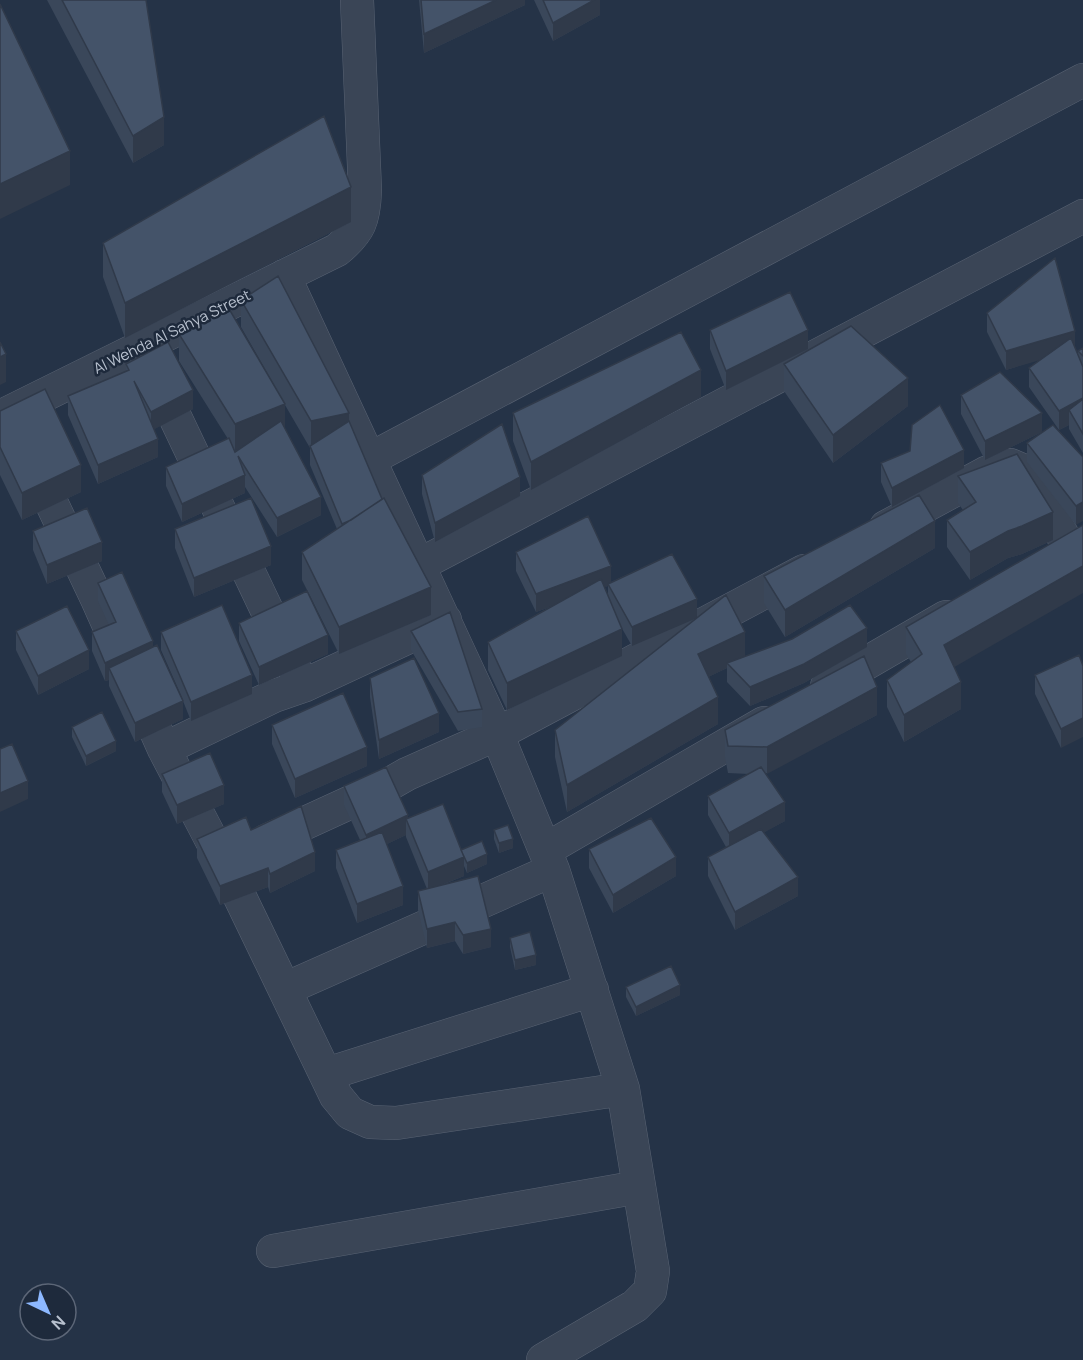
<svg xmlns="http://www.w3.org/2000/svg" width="1083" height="1360" font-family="Manrope,sans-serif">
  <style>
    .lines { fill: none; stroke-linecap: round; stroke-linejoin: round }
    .minor-casing { stroke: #596373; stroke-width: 34 }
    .minor { stroke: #3a4556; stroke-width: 33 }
    .wall { fill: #3a475a; fill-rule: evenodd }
    .shaded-wall { fill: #303a4a }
    .building { fill: #445369; stroke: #303a4a; stroke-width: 1.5 }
    .labels { text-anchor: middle; stroke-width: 5; stroke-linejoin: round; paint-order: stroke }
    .street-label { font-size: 15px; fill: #b8c1cf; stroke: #1e2a3c }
  </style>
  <rect width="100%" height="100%" fill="#253347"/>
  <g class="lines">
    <!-- minor casing -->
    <g class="minor-casing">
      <path id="minor" d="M 284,276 L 497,734 L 553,870 L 623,1089 L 653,1271 L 650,1291 L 635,1306 L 543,1360
        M 157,379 L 303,686
        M 0,417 L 337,250 C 360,231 364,220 365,190 L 357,0
        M 370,459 L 1083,80
        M 33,464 L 98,601 L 164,749 L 224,864 L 336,1096 L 350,1113 L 370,1122 L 396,1123 L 623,1089
        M 886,527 L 986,473 L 1010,465 L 1024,471 L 1069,546
        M 419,565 L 1083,216
        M 827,686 L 946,617
        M 164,749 L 274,696 L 303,686 L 445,620
        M 266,841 L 386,786 L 407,774 L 497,734 L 804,571
        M 545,850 L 764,723
        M 285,989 L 553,870
        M 327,1074 L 592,990
        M 273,1251 L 639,1187"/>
    </g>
    <!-- minor -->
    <use href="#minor" class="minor"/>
  </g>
  <!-- wall -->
  <path class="wall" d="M 47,0 L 146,0 L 164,145 L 133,163 Z
    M 419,0 L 525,0 L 525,5 L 424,53 Z
    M 534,0 L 600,0 L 600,15 L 553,41 Z
    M 351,222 L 125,338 L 103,277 L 103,243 Z
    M 241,300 L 349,421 L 382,499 L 431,615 L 339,654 L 302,580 L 302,552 L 337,529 L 310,465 L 310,448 L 285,405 L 285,430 L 321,515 L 277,537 L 245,487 L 245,493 L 182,522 L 166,486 L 166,467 L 228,439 L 179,361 L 179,334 L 274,385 L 241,327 Z
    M 987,313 L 1075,347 L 1078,356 L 1078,351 L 1083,348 L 1083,453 L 1069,429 L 1069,425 L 1059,430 L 1029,387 L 1029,368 L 1041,359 L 1006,370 L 987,332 Z
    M 710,330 L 808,349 L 726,390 L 710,349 Z
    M 126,364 L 193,409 L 154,429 L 158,457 L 98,484 L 68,415 L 68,396 L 126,372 Z
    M 784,364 L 908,406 L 833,463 L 784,391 Z
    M 961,395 L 1042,432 L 985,460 L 961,414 Z
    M 701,397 L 531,490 L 513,441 L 513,413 Z
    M 0,411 L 81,492 L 22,520 L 0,475 Z
    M 1027,443 L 1083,457 L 1076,525 L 1027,462 Z
    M 910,451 L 964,468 L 892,507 L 881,482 L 881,463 Z
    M 422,475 L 520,496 L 435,542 L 422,494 Z
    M 958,476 L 1053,540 L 1022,554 L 1008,558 L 970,580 L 947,547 L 947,520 L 963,510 L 958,503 Z
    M 175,529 L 271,565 L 194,597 L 175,548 Z
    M 33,531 L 102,561 L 47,584 L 33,550 Z
    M 935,548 L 785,637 L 764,603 L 764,576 Z
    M 516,552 L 611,582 L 672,554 L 632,646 L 620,625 L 622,656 L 507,710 L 488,670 L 488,642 L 550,607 L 536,612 L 516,571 ZM 608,586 L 608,596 L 604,587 Z
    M 98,583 L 153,647 L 183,700 L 161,650 L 161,632 L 252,694 L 191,721 L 183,701 L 183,719 L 135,742 L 109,686 L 109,680 L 105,681 L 92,651 L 92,632 L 109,625 L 98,601 Z
    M 239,623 L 328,654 L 259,685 L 239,641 Z
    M 906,627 L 961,709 L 904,742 L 887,707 L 887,680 L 911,662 L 906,654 Z
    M 16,631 L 89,669 L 38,695 L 16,650 Z
    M 411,631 L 482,709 L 482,727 L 458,731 L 411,650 Z
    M 867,647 L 804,683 L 750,706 L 727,682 L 727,668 L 708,677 L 718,724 L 567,812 L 555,757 L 555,730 L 745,656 Z
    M 1079,655 L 1061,748 L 1035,694 L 1035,675 Z
    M 370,678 L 439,732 L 379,759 L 370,697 Z
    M 877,715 L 765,774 L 785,821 L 764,832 L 798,896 L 735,930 L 708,876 L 708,857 L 726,847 L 708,815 L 708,796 L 749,774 L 728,773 L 725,757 L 725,730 Z
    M 272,725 L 367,766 L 295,798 L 272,744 Z
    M 72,727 L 116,751 L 86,766 L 72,737 Z
    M 162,774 L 224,804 L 177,824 L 162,792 Z
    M 344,786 L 408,818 L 461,850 L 487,864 L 467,873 L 464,866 L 464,876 L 437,887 L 491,947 L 463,954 L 455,941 L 427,948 L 418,910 L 418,891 L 427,889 L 406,837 L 406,835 L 387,844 L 403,905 L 357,923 L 336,868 L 336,850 L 360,840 L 344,805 Z
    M 251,830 L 315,871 L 270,893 L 268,887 L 220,905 L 197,858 L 197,839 Z
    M 494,830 L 513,848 L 499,853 L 494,839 Z
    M 589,849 L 676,876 L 613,913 L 589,868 Z
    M 510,938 L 536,965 L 515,970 L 510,947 Z
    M 626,987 L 680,995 L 636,1016 L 626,997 Z"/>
  <!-- shaded-wall -->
  <path class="shaded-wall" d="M 496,0 L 525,0 L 525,5 L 424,53 L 424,34 Z
    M 594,0 L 600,0 L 600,15 L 553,41 L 553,23 Z
    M 164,117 L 164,145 L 133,163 L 133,136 Z
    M 70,151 L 70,185 L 0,219 L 0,184 Z
    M 351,187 L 351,222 L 125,338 L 125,303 Z
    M 808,330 L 808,349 L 726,390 L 726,371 Z
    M 1075,331 L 1075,350 L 1006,370 L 1006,351 Z
    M 6,354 L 6,382 L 0,385 L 0,357 Z
    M 701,370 L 701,397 L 531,490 L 531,462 Z
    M 908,378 L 908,406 L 833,463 L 833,435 Z
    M 193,390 L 193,409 L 151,431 L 151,412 Z
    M 1083,398 L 1083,417 L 1069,410 L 1069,425 L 1059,430 L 1059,411 Z
    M 285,404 L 285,431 L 235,451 L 235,424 Z
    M 349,413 L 349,440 L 311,448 L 311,421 Z
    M 1042,413 L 1042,432 L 985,460 L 985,441 Z
    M 158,439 L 158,457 L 98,484 L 98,465 Z
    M 964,450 L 964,468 L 892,507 L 892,488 Z
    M 81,465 L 81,492 L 22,520 L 22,493 Z
    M 245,475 L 245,493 L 182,522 L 182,504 Z
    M 520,477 L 520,496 L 435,542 L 435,523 Z
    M 321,497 L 321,515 L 277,537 L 277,518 Z
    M 1083,502 L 1083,521 L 1076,525 L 1076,506 Z
    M 1053,512 L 1053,540 L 1022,554 L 1008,558 L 970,580 L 970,552 L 1008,531 Z
    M 935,521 L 935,548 L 785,637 L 785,610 Z
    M 102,542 L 102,561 L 47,584 L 47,565 Z
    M 271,546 L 271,565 L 194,597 L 194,578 Z
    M 611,566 L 611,585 L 608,584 L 608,586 L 536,612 L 536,594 Z
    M 1083,566 L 1083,593 L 944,673 L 944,645 Z
    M 431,587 L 431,615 L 339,654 L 339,627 Z
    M 697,599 L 697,618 L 632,646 L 632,627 Z
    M 867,628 L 867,647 L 804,683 L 750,706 L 750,687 Z
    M 622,629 L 622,656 L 507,710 L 507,683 Z
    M 745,632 L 745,659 L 727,663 L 727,668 L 698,682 L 698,654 Z
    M 328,635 L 328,654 L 259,685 L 259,667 Z
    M 153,641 L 153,660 L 109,668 L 109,680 L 105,681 L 105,663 Z
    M 89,650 L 89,669 L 38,695 L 38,676 Z
    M 252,675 L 252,694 L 191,721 L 191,702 Z
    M 961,682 L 961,709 L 904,742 L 904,715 Z
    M 877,687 L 877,715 L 767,774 L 767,747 Z
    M 718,697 L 718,724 L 567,812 L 567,785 Z
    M 183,701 L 183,719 L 135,742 L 135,723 Z
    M 439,713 L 439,732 L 379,759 L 379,740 Z
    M 1083,718 L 1083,737 L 1061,748 L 1061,729 Z
    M 116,741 L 116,751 L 86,766 L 86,756 Z
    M 367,747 L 367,766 L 295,798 L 295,779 Z
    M 28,781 L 28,799 L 0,812 L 0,793 Z
    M 224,785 L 224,804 L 177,824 L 177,805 Z
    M 785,802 L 785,821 L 729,852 L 729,833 Z
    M 408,815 L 408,823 L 406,819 L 406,835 L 366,854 L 366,835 Z
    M 513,839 L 513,848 L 499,853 L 499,843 Z
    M 315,852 L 315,871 L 270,893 L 270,874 Z
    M 487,854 L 487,864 L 467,873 L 467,863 Z
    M 464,857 L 464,876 L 428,890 L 428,872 Z
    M 676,857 L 676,876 L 613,913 L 613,895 Z
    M 268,868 L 268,887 L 220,905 L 220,886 Z
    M 798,877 L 798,896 L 735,930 L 735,912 Z
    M 403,886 L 403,905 L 357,923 L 357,904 Z
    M 455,922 L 455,941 L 427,948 L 427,929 Z
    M 491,929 L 491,947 L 463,954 L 463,935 Z
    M 536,955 L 536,965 L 515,970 L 515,960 Z
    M 680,985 L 680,995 L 636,1016 L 636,1007 Z"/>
  <!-- building -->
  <path class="building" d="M 62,0 L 146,0 L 164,117 L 133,136 Z
    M 421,0 L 496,0 L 424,34 Z
    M 543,0 L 594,0 L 553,23 Z
    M 0,4 L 70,151 L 0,184 Z
    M 324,116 L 351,187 L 125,303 L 103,243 Z
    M 1055,258 L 1075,331 L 1006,351 L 987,313 Z
    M 278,276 L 349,413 L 311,421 L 241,300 Z
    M 790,292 L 808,330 L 726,371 L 710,330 Z
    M 225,302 L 285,404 L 235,424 L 179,334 Z
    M 851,326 L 908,378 L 833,435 L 784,364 Z
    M 681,332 L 701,370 L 531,462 L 513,413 Z
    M 1071,338 L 1083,367 L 1083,398 L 1059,411 L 1029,368 Z
    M 0,342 L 6,354 L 0,357 Z
    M 168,342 L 193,390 L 151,412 L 134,381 L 158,439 L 98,465 L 68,396 L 129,370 L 126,364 Z
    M 1083,348 L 1083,356 L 1078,351 Z
    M 1000,372 L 1042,413 L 985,441 L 961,395 Z
    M 45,389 L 81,465 L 22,493 L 0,447 L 0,411 Z
    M 1083,399 L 1083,434 L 1069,410 Z
    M 940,405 L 964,450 L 892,488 L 881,463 L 910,451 L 912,425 Z
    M 281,421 L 321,497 L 277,518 L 238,456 L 245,475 L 182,504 L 166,467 L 229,438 L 235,452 Z
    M 349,421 L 382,499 L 351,520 L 342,524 L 310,446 Z
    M 502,424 L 520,477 L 435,523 L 422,475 Z
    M 1053,425 L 1083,457 L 1083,502 L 1076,506 L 1027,443 Z
    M 1017,454 L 1053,512 L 1022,526 L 1008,531 L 970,552 L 947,520 L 976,502 L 958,476 Z
    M 919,495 L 935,521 L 785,610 L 764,576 Z
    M 251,498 L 271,546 L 194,578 L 175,529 Z
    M 384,498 L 431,587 L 339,627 L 302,552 Z
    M 87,508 L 102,542 L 47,565 L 33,531 Z
    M 588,516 L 611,566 L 536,594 L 516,552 Z
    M 1083,525 L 1083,566 L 944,645 L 961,682 L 904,715 L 887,680 L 922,654 L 906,627 Z
    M 672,554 L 697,599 L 632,627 L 608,584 Z
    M 122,572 L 153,641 L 105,663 L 92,632 L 116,622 L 98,583 Z
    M 601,579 L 622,629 L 507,683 L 488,642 Z
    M 307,591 L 328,635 L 259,667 L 239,623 Z
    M 726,595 L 745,632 L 698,654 L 718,697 L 567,785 L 555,730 Z
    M 222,605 L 252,675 L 191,702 L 161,632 Z
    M 850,605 L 867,628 L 804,664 L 750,687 L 727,663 L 792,639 Z
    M 67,606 L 89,650 L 38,676 L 16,631 Z
    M 450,612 L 482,709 L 458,712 L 411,631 Z
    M 157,645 L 183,701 L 135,723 L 109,668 Z
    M 1079,655 L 1083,666 L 1083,718 L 1061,729 L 1035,675 Z
    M 864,656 L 877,687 L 767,747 L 728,746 L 725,730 Z
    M 414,658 L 439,713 L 379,740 L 370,678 Z
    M 343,693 L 367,747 L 295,779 L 272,725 Z
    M 102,712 L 116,741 L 86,756 L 72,727 Z
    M 12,744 L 28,781 L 0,793 L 0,749 Z
    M 210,753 L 224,785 L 177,805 L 162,774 Z
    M 386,767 L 408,815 L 366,835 L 344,786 Z
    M 761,767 L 785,802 L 729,833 L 708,796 Z
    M 443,804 L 464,857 L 428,872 L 406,819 Z
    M 301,806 L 315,852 L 270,874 L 268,868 L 220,886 L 197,839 L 246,817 L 251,830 Z
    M 651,818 L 676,857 L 613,895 L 589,849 Z
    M 508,825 L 513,839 L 499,843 L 494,830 Z
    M 761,829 L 798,877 L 735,912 L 708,857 Z
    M 382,832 L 403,886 L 357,904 L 336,850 Z
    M 482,841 L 487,854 L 467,863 L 461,850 Z
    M 478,876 L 491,929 L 463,935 L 455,922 L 427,929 L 418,891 Z
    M 530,932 L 536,955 L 515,960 L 510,938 Z
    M 671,966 L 680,985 L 636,1007 L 626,987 Z"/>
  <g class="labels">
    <!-- street labels -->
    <g class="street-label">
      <text transform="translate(172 332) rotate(-26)" y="5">Al Wehda Al Sahya Street</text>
    </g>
  </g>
  <!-- north arrow -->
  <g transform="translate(48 1312) rotate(136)"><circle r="28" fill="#1e2a3c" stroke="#5c6677" stroke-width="1.5"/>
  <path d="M0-4.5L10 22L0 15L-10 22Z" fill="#8db8ff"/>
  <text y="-9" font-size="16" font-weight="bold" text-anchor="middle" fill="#b8c1cf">N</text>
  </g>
</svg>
